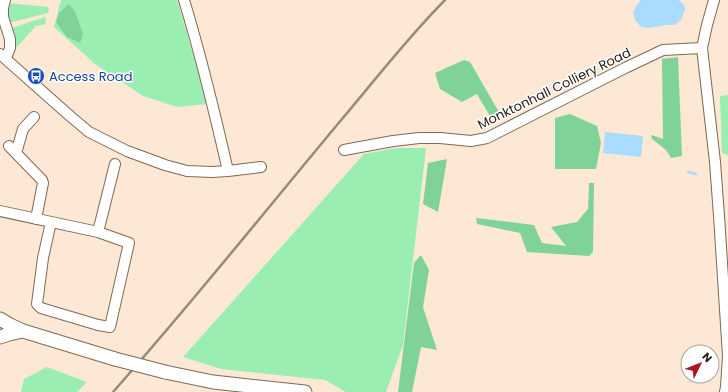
<svg xmlns="http://www.w3.org/2000/svg" width="728" height="392" font-family="Poppins,sans-serif">
  <style>
    .green { fill: #9beeb2 }
    .forest { fill: #80d398 }
    .water { fill: #a9dcfe }
    .lines { fill: none; stroke-linecap: round; stroke-linejoin: round }
    .stream { stroke: #a9dcfe; stroke-width: 2.5 }
    .minor-casing { stroke: #7f6954; stroke-width: 12 }
    .major-casing { stroke: #7f6954; stroke-width: 15 }
    .minor { stroke: #fff; stroke-width: 10 }
    .major { stroke: #fff; stroke-width: 13 }
    .rail { stroke: #998a7b; stroke-width: 2.5 }
    .major-bridge-casing { stroke: #7f6954; stroke-width: 15; stroke-linecap: butt }
    .major-bridge { stroke: #fff; stroke-width: 13 }
    .labels { text-anchor: middle; stroke-width: 3; stroke-linejoin: round; paint-order: stroke }
    .transit-label { font-size: 13px; fill: #164399; stroke: #fff; text-anchor: start }
    .street-label { font-size: 13px; fill: #241b12; stroke: #fff }
  </style>
  <rect width="100%" height="100%" fill="#fce8d4"/>
  <!-- green -->
  <path class="green" d="M 61,0 L 177,0 L 208,104 L 177,107 L 143,96 L 95,64 L 54,27 Z
    M 7,3 L 49,7 L 48,13 L 9,23 L 6,11 Z
    M 45,17 L 46,24 L 36,26 L 14,50 L 15,39 L 12,28 Z
    M 728,95 L 728,155 L 722,153 L 720,96 Z
    M 396,148 L 426,148 L 403,345 L 386,392 L 346,392 L 325,380 L 221,369 L 183,357 L 364,154 Z
    M 47,367 L 87,382 L 77,392 L 21,392 L 24,379 Z"/>
  <!-- forest -->
  <path class="forest" d="M 69,4 L 75,11 L 83,34 L 80,43 L 67,37 L 56,22 L 59,13 Z
    M 678,57 L 682,156 L 671,158 L 666,150 L 651,138 L 652,135 L 663,139 L 662,59 Z
    M 464,60 L 470,62 L 499,112 L 496,119 L 491,118 L 477,94 L 462,102 L 440,89 L 435,73 Z
    M 570,114 L 597,126 L 601,143 L 596,169 L 555,169 L 555,118 Z
    M 447,159 L 438,212 L 423,204 L 428,163 Z
    M 589,183 L 594,183 L 593,252 L 589,256 L 527,252 L 520,233 L 477,224 L 476,218 L 534,225 L 542,243 L 566,246 L 551,227 L 577,222 L 588,209 Z
    M 421,255 L 429,270 L 423,307 L 437,350 L 421,347 L 412,392 L 398,392 L 414,263 Z"/>
  <!-- water -->
  <path class="water" d="M 641,0 L 679,0 L 684,5 L 685,10 L 681,20 L 674,25 L 666,25 L 648,28 L 641,27 L 635,20 L 633,13 L 636,6 Z
    M 605,132 L 643,136 L 641,157 L 603,153 Z"/>
  <g class="lines">
    <!-- stream -->
    <path class="stream" d="M 688,172 L 696,174"/>
    <!-- minor casing -->
    <g class="minor-casing">
      <path id="minor" d="M 5,0 L 3,8 L 3,17 L 10,39 L 10,48 L 6,58
        M 184,0 C 201,56 215,114 228,171
        M 714,0 L 707,25 L 702,48 L 715,162 L 719,216 L 728,356 L 726,387 L 725,392
        M 0,54 L 70,116 L 89,132 L 127,151 L 165,165 L 187,171 L 212,172 L 228,171 L 261,167
        M 9,146 L 42,180 L 43,183 L 36,219
        M 344,150 L 393,141 L 419,138 L 440,138 L 471,141 L 487,138 L 625,68 L 663,50 L 702,48
        M 16,153 L 23,129 L 34,117
        M 0,211 L 98,232 L 115,164
        M 51,222 L 43,258 L 37,304 L 41,308 L 98,325 L 110,327 L 129,243 L 98,232"/>
    </g>
    <!-- major casing -->
    <g class="major-casing">
      <path id="major" d="M 0,319 L 10,325 L 23,331 L 115,359
        M 0,337 L 9,334 L 23,331
        M 165,372 L 213,382 L 305,392"/>
    </g>
    <!-- minor -->
    <use href="#minor" class="minor"/>
    <!-- major -->
    <use href="#major" class="major"/>
    <!-- rail -->
    <path class="rail" d="M 113,392 C 192,303 266,210 342,119 C 376,79 408,37 445,0"/>
    <!-- major-bridge casing -->
    <g class="major-bridge-casing">
      <path id="major-bridge" d="M 115,359 L 165,372"/>
    </g>
    <!-- major-bridge -->
    <use href="#major-bridge" class="major-bridge"/>
  </g>
  <!-- icons -->
  <defs>
    <g id="bus-disc" transform="scale(0.9)"><circle r="9.5" fill="#1a4fb4" stroke="#fff"/><path d="M-5-6H5V4H4V6H2V4H-2V6H-4V4H-5ZM-3.5-4V0h7V-4ZM-3.5 1.2v1.5H-2V1.2ZM2 1.2v1.5H3.5V1.2Z" fill="#fff"/></g>
  </defs>
  <g fill-rule="evenodd">
    <use href="#bus-disc" x="36" y="76"/>
  </g>
  <g class="labels">
    <!-- transit labels -->
    <g class="transit-label">
      <text x="49" y="81">Access Road</text>
    </g>
    <!-- street labels -->
    <g class="street-label">
      <text transform="translate(554 88) rotate(-26)" y="5">Monktonhall Colliery Road</text>
    </g>
  </g>
  <!-- north arrow -->
  <g transform="translate(700 364) rotate(47)"><circle r="19" fill="#ffffff" stroke="#a7a4a0"/>
  <path d="M0-3L7 15L0 10L-7 15Z" fill="#ab1622"/>
  <text y="-6" font-size="11" font-weight="bold" text-anchor="middle" fill="#241b12">N</text>
  </g>
</svg>
